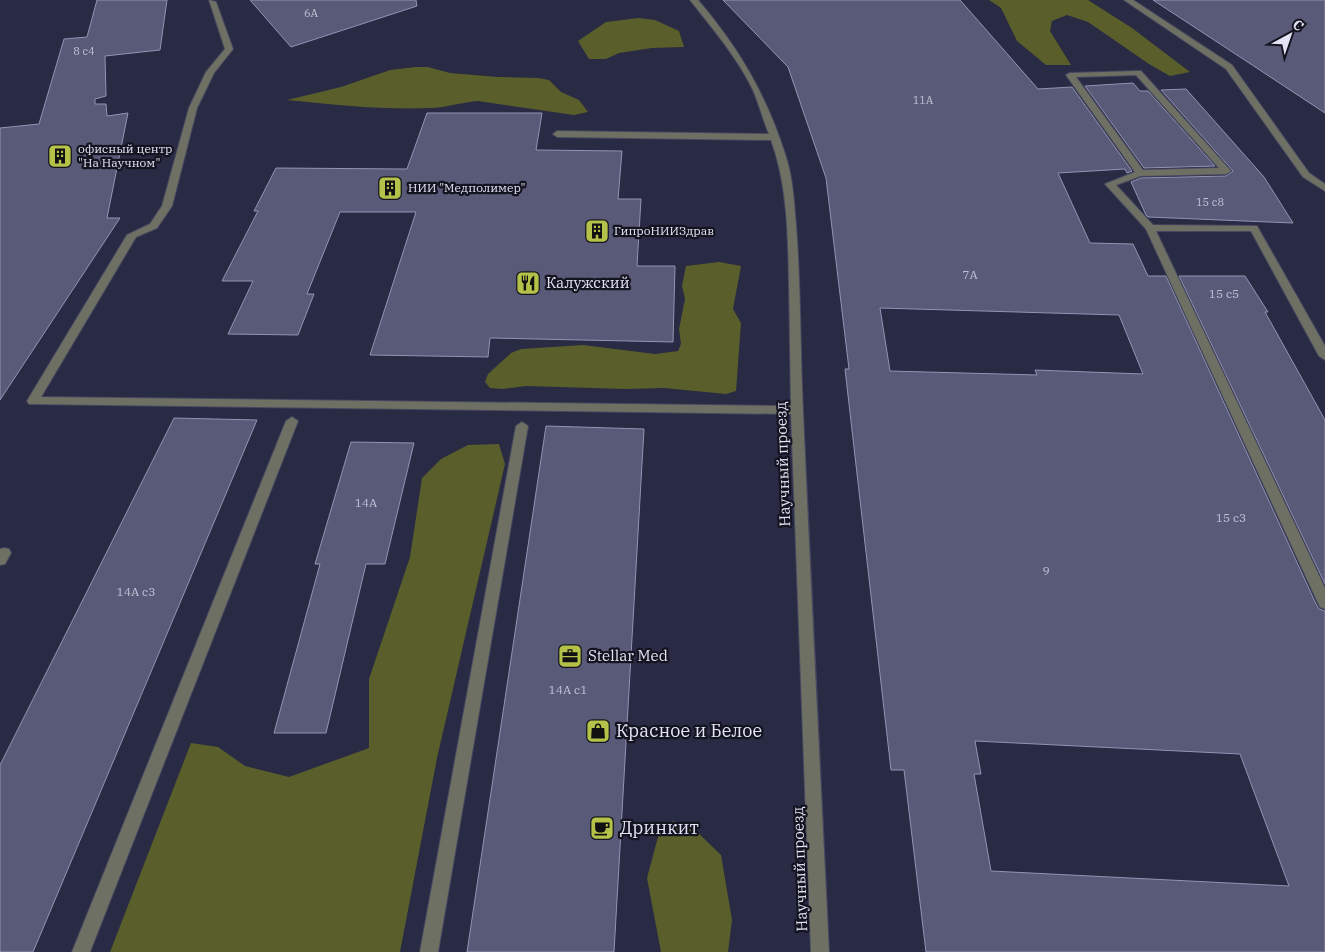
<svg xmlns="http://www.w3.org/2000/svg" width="1325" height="952" font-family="'IBM Plex Serif',serif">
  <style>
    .forest { fill: #595e2b }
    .building { fill: #595a77; stroke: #9294b4; fill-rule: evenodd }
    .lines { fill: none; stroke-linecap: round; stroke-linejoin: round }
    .minor-casing { stroke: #474860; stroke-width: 2 }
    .minor { fill: #6e7063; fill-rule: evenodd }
    .labels { text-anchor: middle; stroke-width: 4.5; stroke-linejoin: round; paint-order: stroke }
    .far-number-label { font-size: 11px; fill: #c0c2d6 }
    .far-poi-label { font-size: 12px; fill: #e2e4f5; stroke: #131420; text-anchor: start }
    .number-label { font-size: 12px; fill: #c0c2d6 }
    .poi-label { font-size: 15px; fill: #e2e4f5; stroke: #131420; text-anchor: start }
    .street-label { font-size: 15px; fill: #e2e4f5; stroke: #131420 }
    .near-poi-label { font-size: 18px; fill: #e2e4f5; stroke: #131420; text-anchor: start }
  </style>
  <rect width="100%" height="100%" fill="#292a44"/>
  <!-- forest -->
  <path class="forest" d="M 989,0 L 1088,0 L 1132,28 L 1190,72 L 1170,76 L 1149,64 L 1088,22 L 1067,15 L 1052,21 L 1050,31 L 1071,65 L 1046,65 L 1017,41 L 1001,8 Z
    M 638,18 L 655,20 L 679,31 L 684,47 L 652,48 L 619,53 L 606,59 L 589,59 L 578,41 L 606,22 Z
    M 416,67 L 428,67 L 450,73 L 498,77 L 538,78 L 549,80 L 561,92 L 579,100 L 588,112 L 574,115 L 478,101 C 463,102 448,107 433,108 C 384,110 335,105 287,100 L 341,87 L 390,70 Z
    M 719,262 L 741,266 L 733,309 L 741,323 L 736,391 L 726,394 L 664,388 L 625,389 L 526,386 L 502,389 L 490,388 L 485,382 L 488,374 L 511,353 L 521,349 L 583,345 L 655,354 L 678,351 L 681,344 L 679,329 L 685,299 L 682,286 L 686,266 Z
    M 499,444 L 505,464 L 437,758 L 400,952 L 110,952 L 191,743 L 218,747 L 245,766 L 289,777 L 369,748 L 369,679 L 410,557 L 422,478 L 441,459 L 468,445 Z
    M 672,821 L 691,826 L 721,855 L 732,920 L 728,952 L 661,952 L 647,878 L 658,837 Z"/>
  <!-- building -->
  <path class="building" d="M 97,0 L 167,0 L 160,50 L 105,56 L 106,96 L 95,99 L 95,104 L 106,104 L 107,116 L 128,113 L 107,218 L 120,218 L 0,400 L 0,128 L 39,124 L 64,39 L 87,37 Z
    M 250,0 L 416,0 L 417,6 L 291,47 Z
    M 723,0 L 960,0 L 1038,89 L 1072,87 L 1132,171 L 1127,173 L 1125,169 L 1058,173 L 1090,243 L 1133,244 L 1148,276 L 1166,276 L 1316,604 L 1319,609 L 1325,611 L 1325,952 L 926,952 L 904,770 L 891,770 L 845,369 L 849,369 L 826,178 L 788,67 ZM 880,308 L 1119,315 L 1143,374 L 1035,370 L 1037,375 L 890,371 ZM 975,741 L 1240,754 L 1289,886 L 991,871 L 974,774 L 981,774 Z
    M 1153,0 L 1325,0 L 1325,113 L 1237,55 Z
    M 1133,83 L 1140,91 L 1148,91 L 1215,166 L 1144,168 L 1085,86 Z
    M 1186,89 L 1264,177 L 1293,223 L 1148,217 L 1146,215 L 1131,182 L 1141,178 L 1226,176 L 1233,171 L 1161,90 Z
    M 427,113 L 542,113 L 536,150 L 622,151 L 618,199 L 641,199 L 637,266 L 675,266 L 673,342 L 490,338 L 488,357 L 370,355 L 416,212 L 340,212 L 307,294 L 314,294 L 298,335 L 228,334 L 253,281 L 222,281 L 258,211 L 254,211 L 276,168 L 407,169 Z
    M 1179,276 L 1245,276 L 1268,312 L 1265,312 L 1325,420 L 1325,584 Z
    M 174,418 L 257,420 L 33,952 L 0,952 L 0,765 Z
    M 546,426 L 644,429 L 614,952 L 467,952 Z
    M 351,442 L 414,443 L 385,564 L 366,564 L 326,733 L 274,733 L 320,564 L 315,564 Z"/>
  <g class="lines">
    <!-- minor casing -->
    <g class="minor-casing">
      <path id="minor" d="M 209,0 L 216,2 L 233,49 L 214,73 L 197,108 L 172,206 L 157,228 L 136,237 L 41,397 L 791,406 C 790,366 790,327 789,287 C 788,238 788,186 771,140 L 557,137 L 553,134 L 557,131 L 769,134 C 763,120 759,104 753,90 C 737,57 713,29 690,0 L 698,0 C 739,48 767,96 786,157 C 793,179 794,202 796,225 C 801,287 800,350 803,412 C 811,592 820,772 829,952 L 811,952 L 791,414 L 29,404 L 27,401 L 127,235 L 150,224 L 162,206 L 189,108 L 206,72 L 225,49 Z
        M 1124,0 L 1133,0 L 1232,65 L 1309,173 L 1325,184 L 1325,191 L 1303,177 L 1226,69 Z
        M 1138,71 L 1141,71 L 1231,171 L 1226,174 L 1141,176 L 1116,185 L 1153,225 L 1257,226 L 1325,346 L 1325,360 L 1319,356 L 1251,231 L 1156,231 L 1325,588 L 1325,609 L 1320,607 L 1318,603 L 1146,229 L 1105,184 L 1135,172 L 1066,75 L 1070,73 ZM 1136,75 L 1219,168 L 1143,170 L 1076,77 Z
        M 292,417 L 298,421 L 90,952 L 72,952 L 286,421 Z
        M 522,422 L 528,426 L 438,952 L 420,952 L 516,426 Z
        M 4,548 L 9,549 L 11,553 L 5,564 L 0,565 L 0,549 Z"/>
    </g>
    <!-- minor -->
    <use href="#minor" class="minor"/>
  </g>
  <!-- icons -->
  <defs>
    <g id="building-square" transform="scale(1.25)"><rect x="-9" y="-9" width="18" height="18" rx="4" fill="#b5c249" stroke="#131420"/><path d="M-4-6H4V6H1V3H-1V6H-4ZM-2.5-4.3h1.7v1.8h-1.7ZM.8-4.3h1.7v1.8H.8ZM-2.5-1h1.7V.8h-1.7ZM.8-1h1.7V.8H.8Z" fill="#111"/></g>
    <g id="restaurant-square" transform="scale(1.25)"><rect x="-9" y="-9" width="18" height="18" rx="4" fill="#b5c249" stroke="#131420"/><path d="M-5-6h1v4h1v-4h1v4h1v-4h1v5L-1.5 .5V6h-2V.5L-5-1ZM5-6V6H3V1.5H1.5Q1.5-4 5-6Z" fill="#111"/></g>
    <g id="office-square" transform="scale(1.25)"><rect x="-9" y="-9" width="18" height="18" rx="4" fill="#b5c249" stroke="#131420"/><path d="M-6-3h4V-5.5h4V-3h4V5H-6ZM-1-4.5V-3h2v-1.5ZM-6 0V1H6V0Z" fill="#111"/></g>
    <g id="shop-square" transform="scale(1.25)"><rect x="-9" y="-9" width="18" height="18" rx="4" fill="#b5c249" stroke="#131420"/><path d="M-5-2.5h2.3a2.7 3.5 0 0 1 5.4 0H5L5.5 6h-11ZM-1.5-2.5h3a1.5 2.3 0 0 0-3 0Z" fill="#111"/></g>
    <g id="cafe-square" transform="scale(1.25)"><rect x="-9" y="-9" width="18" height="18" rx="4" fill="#b5c249" stroke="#131420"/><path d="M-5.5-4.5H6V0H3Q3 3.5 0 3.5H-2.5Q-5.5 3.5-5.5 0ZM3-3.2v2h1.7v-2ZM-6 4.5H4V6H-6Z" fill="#111"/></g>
  </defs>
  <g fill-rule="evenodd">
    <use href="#building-square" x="60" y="156"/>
    <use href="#building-square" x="390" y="188"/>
    <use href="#building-square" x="597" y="231"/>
    <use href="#restaurant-square" x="528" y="283"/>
    <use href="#office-square" x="570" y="656"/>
    <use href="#shop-square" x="598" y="731"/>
    <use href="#cafe-square" x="602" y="828"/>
  </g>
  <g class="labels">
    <!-- far-number labels -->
    <g class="far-number-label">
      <text x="311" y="17">6А</text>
      <text x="84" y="55">8 с4</text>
      <text x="923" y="104">11А</text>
      <text x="1210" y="206">15 с8</text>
    </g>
    <!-- far-poi labels -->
    <g class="far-poi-label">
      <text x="78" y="153">офисный центр<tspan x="78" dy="14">"На Научном"</tspan></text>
      <text x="408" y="192">НИИ "Медполимер"</text>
      <text x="614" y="235">ГипроНИИЗдрав</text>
    </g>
    <!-- number labels -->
    <g class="number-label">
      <text x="970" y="279">7А</text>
      <text x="1224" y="298">15 с5</text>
      <text x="366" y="507">14А</text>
      <text x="1231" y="522">15 с3</text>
      <text x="1046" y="575">9</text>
      <text x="136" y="596">14А с3</text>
      <text x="568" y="694">14А с1</text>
    </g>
    <!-- poi labels -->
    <g class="poi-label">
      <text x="546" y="288">Калужский</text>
      <text x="588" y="661">Stellar Med</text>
    </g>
    <!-- street labels -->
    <g class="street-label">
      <text transform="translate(783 464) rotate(-92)" y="5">Научный проезд</text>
      <text transform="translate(800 869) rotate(-92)" y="5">Научный проезд</text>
    </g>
    <!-- near-poi labels -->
    <g class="near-poi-label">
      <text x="616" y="737">Красное и Белое</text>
      <text x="620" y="834">Дринкит</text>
    </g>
  </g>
  <!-- north arrow -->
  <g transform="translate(1290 35) rotate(40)" stroke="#131420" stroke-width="4" paint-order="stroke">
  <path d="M0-4L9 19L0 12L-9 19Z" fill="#e2e4f5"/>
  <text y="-8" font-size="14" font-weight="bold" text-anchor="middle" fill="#e2e4f5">С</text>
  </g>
</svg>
